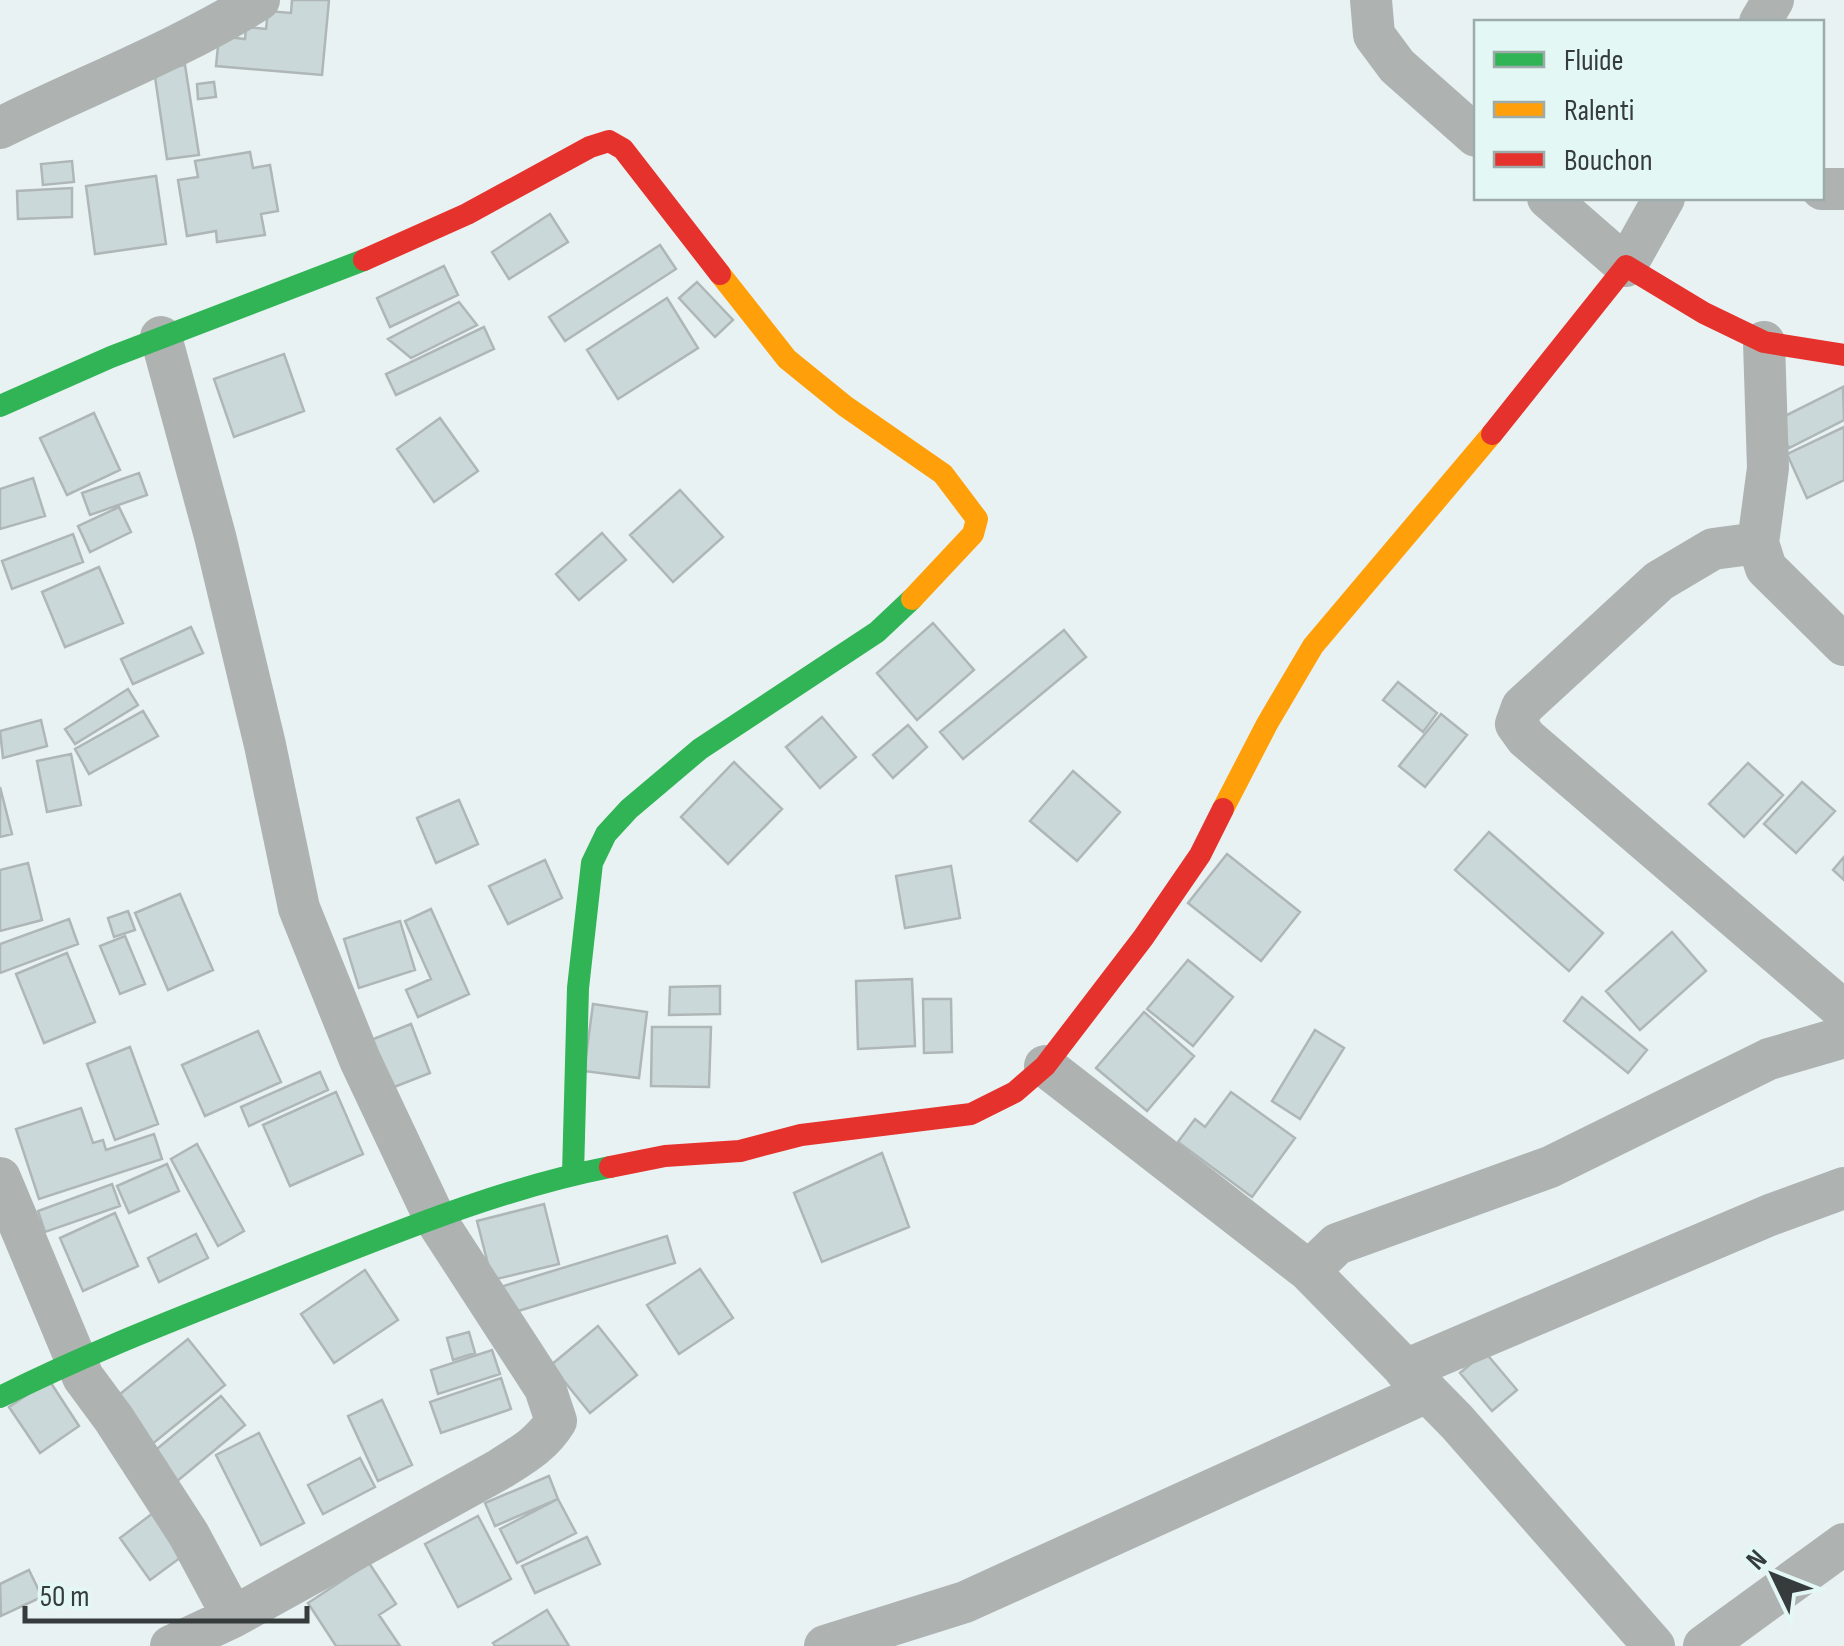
<svg xmlns="http://www.w3.org/2000/svg" width="1844" height="1646" font-family="'Sofia Sans Condensed',sans-serif">
  <style>
    .building { fill: #cbd8d9; stroke: #afb6b7; stroke-width: 2.5 }
    .lines { fill: none; stroke-linecap: round; stroke-linejoin: round }
    .street { stroke: #aeb3b2; stroke-width: 42 }
    .fast { stroke: #30b455; stroke-width: 22 }
    .slow { stroke: #ff9f0a; stroke-width: 22 }
    .jam { stroke: #e5322d; stroke-width: 22 }
  </style>
  <rect width="100%" height="100%" fill="#e8f2f2"/>
  <!-- building -->
  <path class="building" d="M 292,0 L 329,0 L 322,75 L 216,66 L 219,36 L 245,39 L 246,27 L 266,29 L 268,11 L 291,13 Z
    M 185,65 L 199,155 L 167,159 L 154,70 Z
    M 214,82 L 216,97 L 198,99 L 197,84 Z
    M 250,152 L 253,168 L 270,165 L 278,211 L 261,214 L 265,235 L 217,242 L 216,231 L 187,236 L 178,180 L 198,177 L 195,161 Z
    M 72,161 L 74,182 L 43,185 L 41,164 Z
    M 156,176 L 166,244 L 95,254 L 86,186 Z
    M 72,188 L 72,217 L 18,219 L 17,191 Z
    M 550,214 L 568,242 L 509,279 L 492,252 Z
    M 660,245 L 676,269 L 565,341 L 549,317 Z
    M 444,266 L 458,295 L 390,327 L 377,298 Z
    M 697,282 L 733,320 L 715,337 L 679,298 Z
    M 667,298 L 698,348 L 618,399 L 587,350 Z
    M 459,302 L 477,325 L 411,358 L 388,339 Z
    M 484,327 L 494,349 L 396,395 L 386,374 Z
    M 284,354 L 304,411 L 234,437 L 214,379 Z
    M 1843,387 L 1844,420 L 1789,448 L 1775,421 Z
    M 94,413 L 120,470 L 67,495 L 40,438 Z
    M 440,418 L 478,471 L 434,502 L 397,449 Z
    M 1844,427 L 1844,480 L 1807,498 L 1787,454 Z
    M 139,473 L 147,495 L 90,515 L 82,493 Z
    M 33,478 L 45,516 L 0,529 L 0,489 Z
    M 680,490 L 723,537 L 673,582 L 630,535 Z
    M 119,507 L 131,532 L 90,552 L 78,526 Z
    M 602,533 L 626,560 L 579,600 L 556,574 Z
    M 73,534 L 83,562 L 12,589 L 2,561 Z
    M 99,567 L 123,623 L 65,647 L 42,592 Z
    M 933,623 L 974,670 L 917,720 L 877,673 Z
    M 191,627 L 203,653 L 133,684 L 121,659 Z
    M 1064,630 L 1086,657 L 963,759 L 940,732 Z
    M 1398,682 L 1437,713 L 1423,732 L 1383,700 Z
    M 128,689 L 138,705 L 75,744 L 65,729 Z
    M 143,711 L 158,736 L 89,774 L 75,749 Z
    M 1441,714 L 1467,735 L 1425,787 L 1399,766 Z
    M 822,717 L 856,757 L 820,788 L 786,747 Z
    M 41,720 L 47,746 L 3,758 L 0,731 Z
    M 908,725 L 927,747 L 893,778 L 873,755 Z
    M 71,754 L 81,805 L 47,812 L 37,761 Z
    M 734,762 L 782,809 L 728,864 L 681,817 Z
    M 1748,763 L 1783,795 L 1744,837 L 1709,804 Z
    M 1073,771 L 1120,812 L 1077,861 L 1030,821 Z
    M 1802,782 L 1835,811 L 1796,853 L 1764,824 Z
    M 0,787 L 12,834 L 0,837 Z
    M 459,800 L 478,844 L 436,863 L 417,818 Z
    M 1489,832 L 1603,933 L 1569,971 L 1455,870 Z
    M 1227,854 L 1300,912 L 1261,961 L 1188,903 Z
    M 1844,857 L 1844,880 L 1833,870 Z
    M 545,860 L 562,898 L 508,924 L 489,886 Z
    M 28,863 L 42,920 L 0,931 L 0,870 Z
    M 951,866 L 960,918 L 905,928 L 896,876 Z
    M 180,894 L 213,970 L 168,990 L 135,913 Z
    M 431,909 L 469,994 L 418,1017 L 406,990 L 431,979 L 405,921 Z
    M 128,911 L 135,930 L 114,937 L 108,918 Z
    M 69,919 L 78,944 L 0,973 L 0,944 Z
    M 400,921 L 415,970 L 359,988 L 344,939 Z
    M 1672,932 L 1706,971 L 1640,1030 L 1606,991 Z
    M 125,936 L 145,984 L 120,994 L 100,946 Z
    M 67,953 L 95,1022 L 44,1043 L 16,974 Z
    M 1188,960 L 1233,997 L 1193,1046 L 1147,1009 Z
    M 912,979 L 915,1046 L 858,1049 L 856,981 Z
    M 720,986 L 720,1014 L 669,1015 L 670,987 Z
    M 1582,997 L 1647,1050 L 1628,1073 L 1564,1021 Z
    M 923,999 L 951,999 L 952,1052 L 924,1053 Z
    M 593,1004 L 647,1012 L 639,1078 L 584,1071 Z
    M 1144,1012 L 1194,1056 L 1147,1111 L 1096,1068 Z
    M 411,1024 L 430,1073 L 389,1089 L 371,1040 Z
    M 652,1027 L 711,1027 L 709,1087 L 651,1086 Z
    M 1315,1030 L 1344,1048 L 1300,1119 L 1272,1101 Z
    M 258,1031 L 281,1082 L 205,1116 L 182,1065 Z
    M 130,1047 L 158,1124 L 115,1140 L 87,1064 Z
    M 320,1072 L 328,1090 L 249,1126 L 241,1107 Z
    M 336,1092 L 363,1154 L 290,1186 L 263,1125 Z
    M 1231,1092 L 1295,1138 L 1252,1197 L 1178,1142 L 1195,1119 L 1205,1127 Z
    M 81,1108 L 93,1143 L 103,1140 L 106,1150 L 154,1134 L 162,1159 L 39,1199 L 16,1129 Z
    M 197,1144 L 244,1231 L 218,1246 L 171,1159 Z
    M 882,1153 L 909,1227 L 822,1262 L 794,1193 Z
    M 167,1164 L 179,1191 L 129,1213 L 117,1186 Z
    M 112,1184 L 120,1206 L 45,1232 L 38,1211 Z
    M 544,1204 L 559,1264 L 492,1280 L 477,1221 Z
    M 115,1213 L 138,1266 L 83,1291 L 60,1238 Z
    M 196,1234 L 208,1258 L 159,1282 L 148,1258 Z
    M 667,1236 L 675,1263 L 505,1315 L 497,1288 Z
    M 700,1269 L 733,1318 L 679,1354 L 647,1305 Z
    M 365,1270 L 398,1320 L 334,1363 L 301,1314 Z
    M 598,1326 L 637,1375 L 590,1413 L 551,1365 Z
    M 469,1332 L 475,1353 L 453,1360 L 447,1338 Z
    M 188,1339 L 225,1385 L 146,1449 L 109,1403 Z
    M 492,1350 L 500,1374 L 438,1394 L 431,1370 Z
    M 1485,1352 L 1517,1390 L 1492,1411 L 1460,1373 Z
    M 501,1378 L 511,1409 L 441,1433 L 430,1402 Z
    M 49,1380 L 79,1426 L 40,1453 L 9,1407 Z
    M 221,1396 L 245,1425 L 170,1487 L 146,1458 Z
    M 382,1400 L 412,1465 L 378,1481 L 348,1416 Z
    M 259,1433 L 304,1523 L 261,1545 L 216,1455 Z
    M 360,1458 L 375,1487 L 323,1514 L 308,1485 Z
    M 549,1476 L 558,1499 L 495,1526 L 485,1503 Z
    M 558,1499 L 576,1533 L 517,1563 L 500,1529 Z
    M 157,1510 L 188,1552 L 150,1580 L 120,1538 Z
    M 478,1516 L 511,1579 L 458,1607 L 425,1544 Z
    M 587,1537 L 600,1564 L 535,1593 L 522,1566 Z
    M 369,1563 L 396,1604 L 379,1615 L 400,1646 L 336,1646 L 308,1603 Z
    M 29,1570 L 42,1597 L 1,1616 L 0,1584 Z
    M 547,1610 L 569,1646 L 495,1646 L 493,1643 Z"/>
  <g class="lines">
    <!-- street -->
    <path class="street" d="M 1371,0 L 1374,35 L 1397,66 L 1476,136
      M 1760,22 L 1773,0
      M 0,128 C 87,85 177,51 259,0
      M 1822,189 L 1844,189
      M 1548,198 L 1626,266 L 1664,198
      M 161,337 L 215,536 L 265,745 L 299,908 L 360,1060 L 434,1217 L 545,1388 L 556,1421 C 542,1444 522,1455 500,1469 L 233,1617 L 171,1646
      M 1764,342 L 1768,468 L 1758,543 L 1766,568 L 1844,645
      M 1758,543 L 1713,549 L 1659,581 L 1522,707 L 1516,724 L 1526,738 L 1844,1011
      M 1045,1066 L 1309,1271 L 1457,1422 L 1654,1646
      M 0,1178 L 83,1377 L 114,1419 L 189,1535 L 233,1617
      M 1309,1271 L 1337,1244 L 1550,1167 L 1769,1059 L 1844,1037
      M 1405,1370 L 1770,1215 L 1844,1188
      M 825,1646 L 965,1602 L 1427,1392
      M 1704,1646 L 1844,1544"/>
    <!-- fast -->
    <path class="fast" d="M 0,406 L 111,357 L 364,260
      M 573,1174 L 578,988 L 592,863 L 606,834 L 629,809 L 700,749 L 877,632 L 912,599
      M 0,1397 C 93,1350 190,1314 287,1275 C 392,1234 498,1189 610,1167"/>
    <!-- slow -->
    <path class="slow" d="M 720,274 L 787,359 L 845,406 L 943,474 L 977,519 L 973,534 L 912,599
      M 1223,809 L 1267,724 L 1313,646 L 1492,434"/>
    <!-- jam -->
    <path class="jam" d="M 364,260 L 467,214 L 590,147 L 609,141 L 623,149 L 720,274
      M 1492,434 L 1626,266 L 1704,313 L 1764,342 L 1844,355
      M 610,1167 L 665,1156 L 740,1151 L 801,1135 L 971,1114 L 1015,1092 L 1045,1066 L 1143,938 L 1200,855 L 1223,809"/>
  </g>
  <!-- legend -->
  <rect x="1474" y="20" width="350" height="180" fill="#e3f7f5" stroke="#9dacab" stroke-width="2.5"/>
  <rect x="1494" y="52" width="50" height="15" fill="#30b455" stroke="#9dacab" stroke-width="2.5"/>
  <text x="1564" y="70" font-size="30" fill="#353c3b">Fluide</text>
  <rect x="1494" y="102" width="50" height="15" fill="#ff9f0a" stroke="#9dacab" stroke-width="2.5"/>
  <text x="1564" y="120" font-size="30" fill="#353c3b">Ralenti</text>
  <rect x="1494" y="152" width="50" height="15" fill="#e5322d" stroke="#9dacab" stroke-width="2.5"/>
  <text x="1564" y="170" font-size="30" fill="#353c3b">Bouchon</text>
  <!-- north arrow -->
  <g transform="translate(1774 1576) rotate(313)" stroke="#e3f7f5" stroke-width="8" paint-order="stroke">
  <path d="M0-8L18 38L0 25L-18 38Z" fill="#353c3b"/>
  <text y="-15" font-size="28" font-weight="bold" text-anchor="middle" fill="#353c3b">N</text>
  </g>
  <!-- scale -->
  <path d="M25 1606v15h282v-15" fill="none" stroke="#353c3b" stroke-width="5"/>
  <text x="40" y="1606" font-size="30" fill="#353c3b" stroke="#e3f7f5" stroke-width="8" paint-order="stroke">50 m</text>
</svg>
